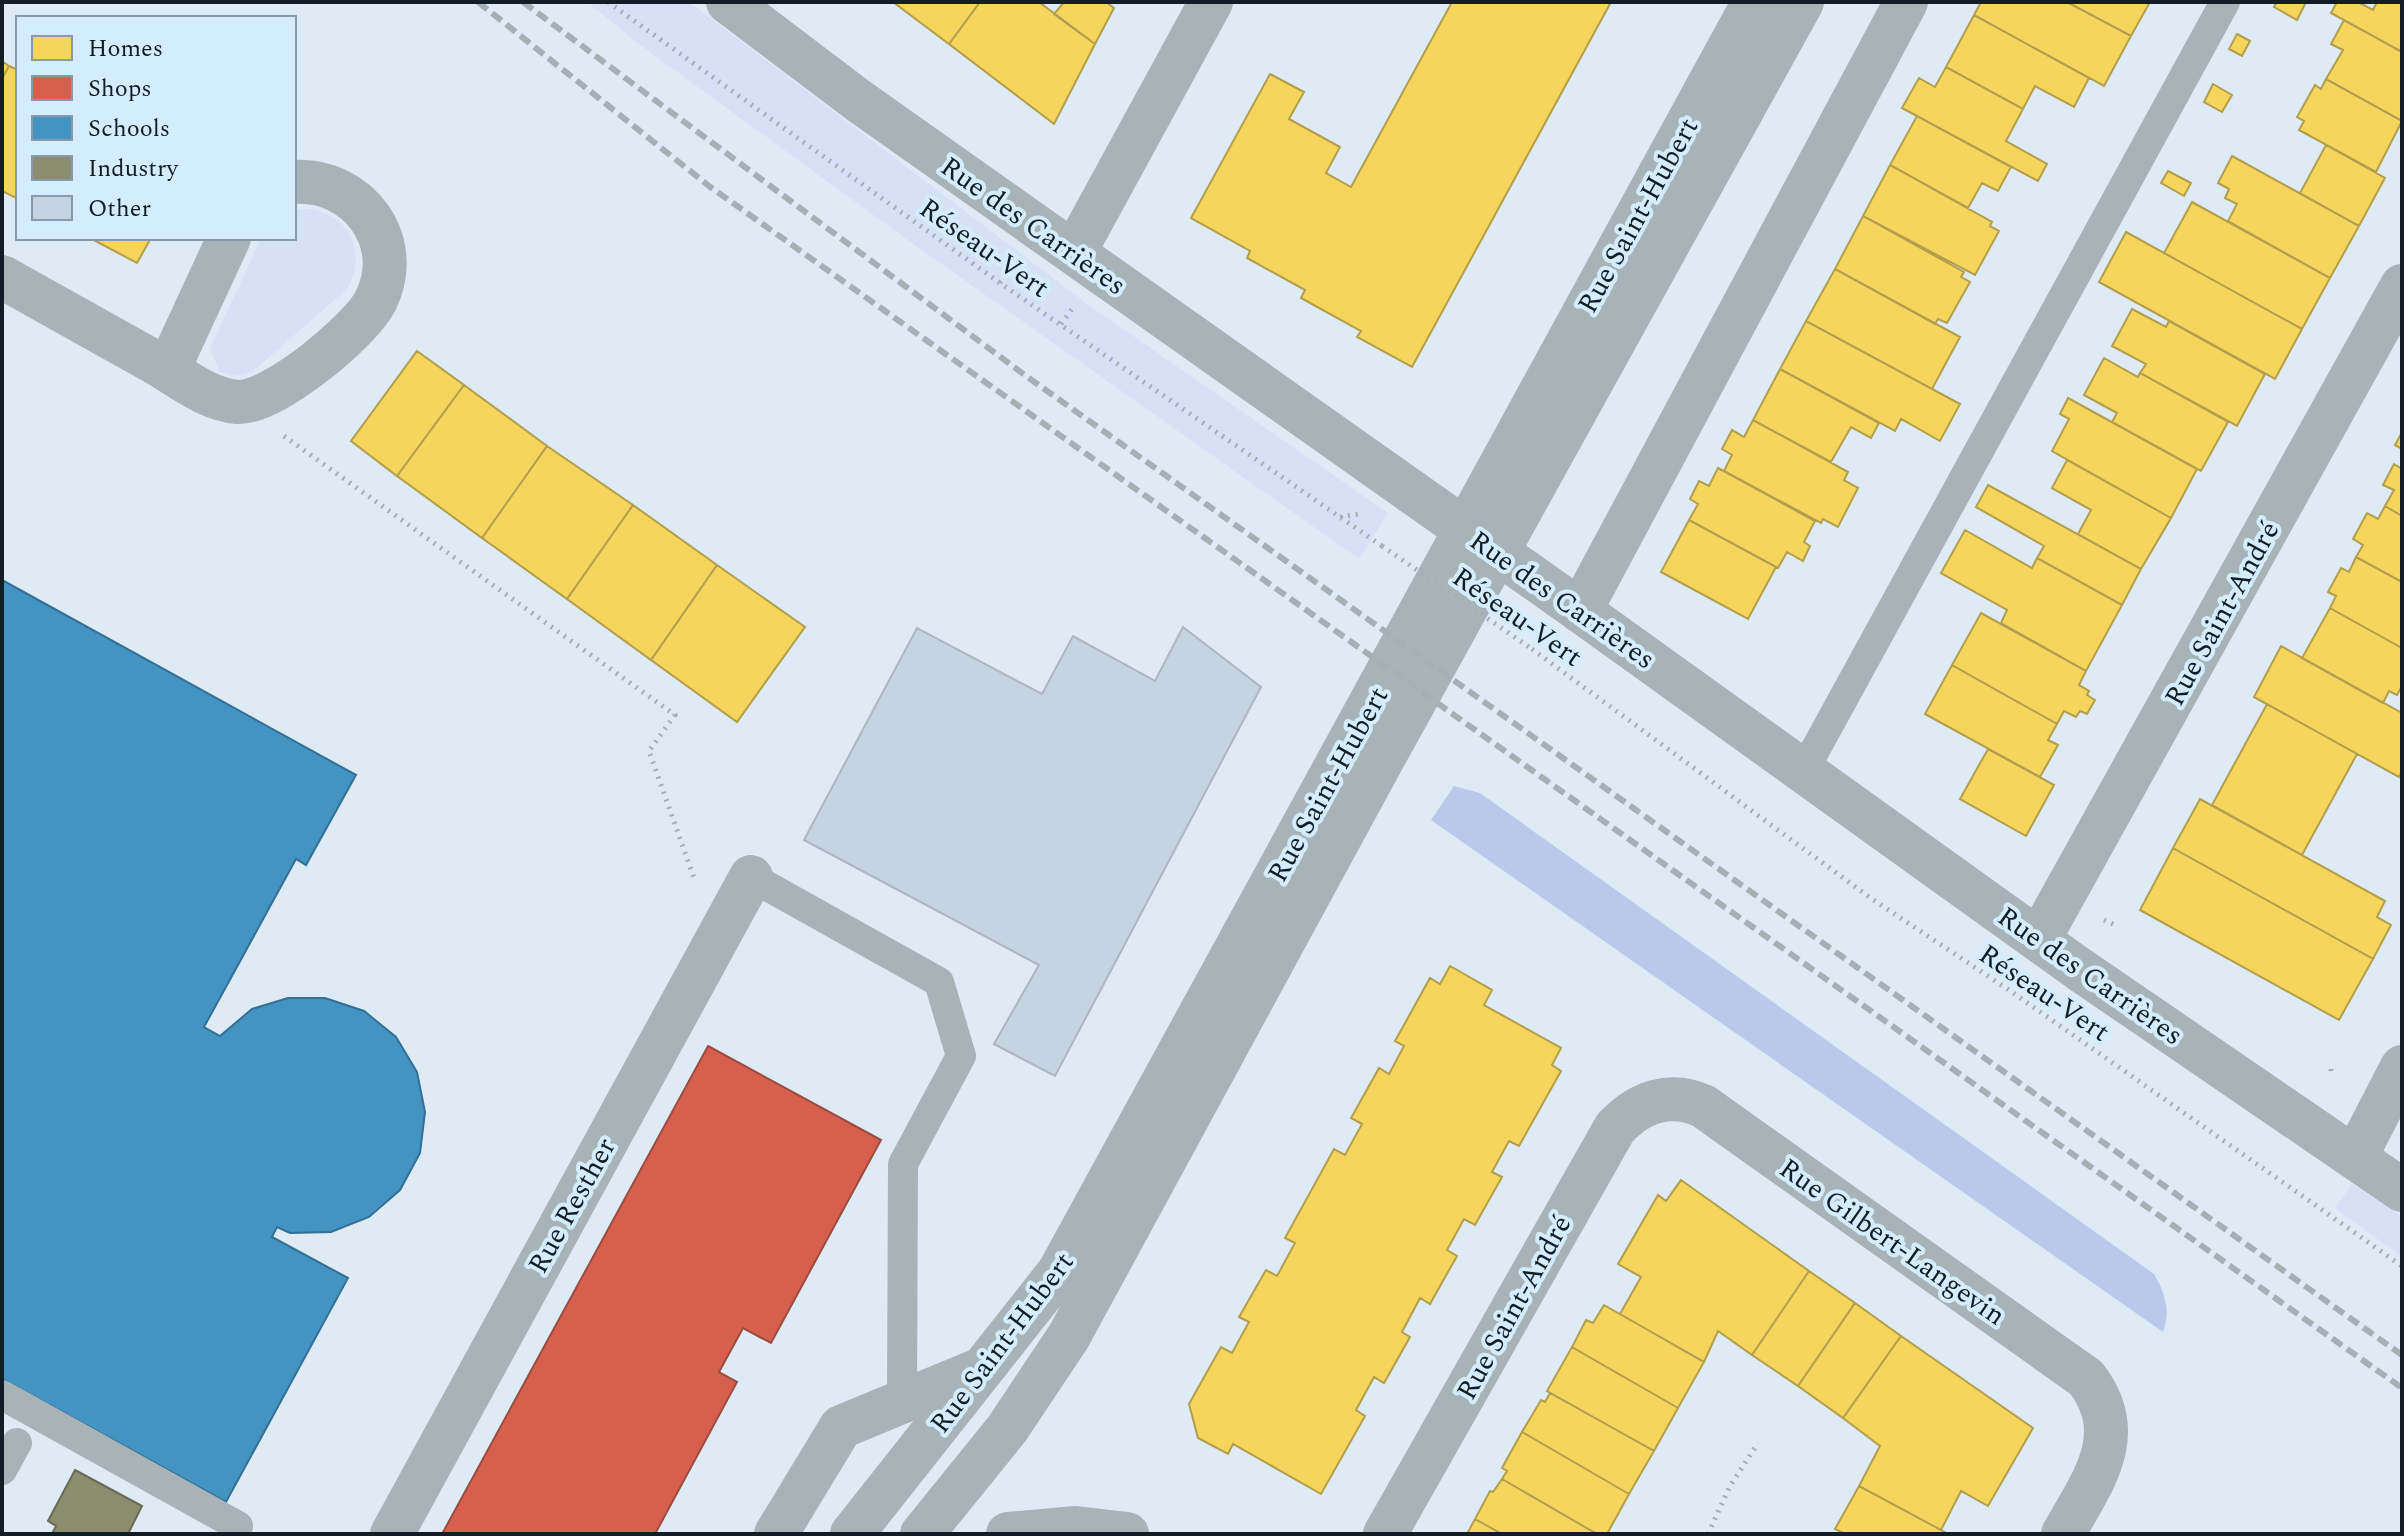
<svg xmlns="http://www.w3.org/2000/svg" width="2404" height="1536" font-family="Spectral,serif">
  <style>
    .green { fill: #d6e1f6 }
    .forest { fill: #bbc8ec }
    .homes { fill: #f6d55c; stroke: #b29e4c; stroke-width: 2 }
    .shops { fill: #d6604d; stroke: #9b4c41; stroke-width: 2 }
    .schools { fill: #4393c3; stroke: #347094; stroke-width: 2 }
    .industry { fill: #8c8c6e; stroke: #676b58; stroke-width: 2 }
    .building { fill: #c6d3e1; stroke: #acb6bf; stroke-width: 2 }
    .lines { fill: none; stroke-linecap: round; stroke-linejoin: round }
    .path { stroke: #a4afb4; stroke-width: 5; stroke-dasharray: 2 6; stroke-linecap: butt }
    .service { stroke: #a8b3b7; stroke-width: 30 }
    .minor { stroke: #a8b3b7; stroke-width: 44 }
    .tertiary { stroke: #a8b3b7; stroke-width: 44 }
    .rail { stroke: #a5afb4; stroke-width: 6; stroke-dasharray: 12 6; stroke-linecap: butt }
    .path-bridge { stroke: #a4afb4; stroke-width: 5; stroke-dasharray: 2 6; stroke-linecap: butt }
    .minor-bridge { stroke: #a8b3b7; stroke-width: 44 }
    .labels { text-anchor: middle; stroke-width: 8; stroke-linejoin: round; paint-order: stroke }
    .street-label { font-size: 28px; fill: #121e25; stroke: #d4edfe }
  </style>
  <rect width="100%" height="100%" fill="#deebf4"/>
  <!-- green -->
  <path class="green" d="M 587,2 L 689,2 L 1090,306 L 1388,513 L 1359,559 L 909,241 L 643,47 Z
    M 311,209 C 352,217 367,253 347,289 L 252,372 L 234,376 L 219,371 L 210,348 L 260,241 L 262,238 L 294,238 L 294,210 Z
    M 2352,1184 L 2402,1217 L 2402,1257 L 2335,1208 Z"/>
  <!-- forest -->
  <path class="forest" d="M 1454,786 L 1480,793 L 2154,1274 C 2165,1293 2171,1311 2163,1332 L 1431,820 Z"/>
  <!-- homes -->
  <path class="homes" d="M 893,2 L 980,2 L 949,44 Z
    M 980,2 L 1039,2 L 1095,44 L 1054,124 L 949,44 Z
    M 1064,2 L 1106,2 L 1114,8 L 1095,44 L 1054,14 Z
    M 1452,2 L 1611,2 L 1412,367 L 1357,337 L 1361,331 L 1301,298 L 1305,290 L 1247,258 L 1250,251 L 1191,218 L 1270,74 L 1304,92 L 1289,119 L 1340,147 L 1326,173 L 1351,187 Z
    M 1981,2 L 2067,2 L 2131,36 L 2104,86 L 1974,15 Z
    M 2067,2 L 2150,2 L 2131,36 Z
    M 2277,2 L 2302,2 L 2305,4 L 2297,20 L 2274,7 Z
    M 2337,2 L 2358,2 L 2373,10 L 2377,2 L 2402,2 L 2402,52 L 2331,13 Z
    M 1974,15 L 2089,78 L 2074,107 L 2035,86 L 2023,109 L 1946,67 Z
    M 2344,20 L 2402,52 L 2402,121 L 2326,79 L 2343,50 L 2331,44 Z
    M 2237,34 L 2250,41 L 2242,56 L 2229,49 Z
    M 2,61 L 9,66 L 2,79 Z
    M 9,66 L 18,70 L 18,199 L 2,191 L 2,79 Z
    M 1946,67 L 2023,109 L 2006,141 L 2047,164 L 2038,181 L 1902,108 L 1919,78 L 1935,87 Z
    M 2326,79 L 2402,121 L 2376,172 L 2299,130 L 2304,121 L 2297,117 L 2315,85 L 2321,89 Z
    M 2213,84 L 2232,95 L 2222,112 L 2204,102 Z
    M 1917,116 L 2011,167 L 1998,191 L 1982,183 L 1968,208 L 1890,165 Z
    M 2326,145 L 2385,178 L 2359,226 L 2300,193 Z
    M 2232,156 L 2359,226 L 2330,278 L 2228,221 L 2237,204 L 2225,198 L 2229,189 L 2218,183 Z
    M 1890,165 L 1992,222 L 1990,226 L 1999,231 L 1975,275 L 1863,216 Z
    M 2168,171 L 2191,183 L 2184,196 L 2161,183 Z
    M 2192,202 L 2330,278 L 2302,329 L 2164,253 Z
    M 1863,216 L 1964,272 L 1961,277 L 1970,282 L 1947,323 L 1938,319 L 1935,324 L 1835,269 Z
    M 2126,232 L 2302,329 L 2275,379 L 2099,282 Z
    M 90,238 L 151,238 L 137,263 Z
    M 1835,269 L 1960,337 L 1932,389 L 1806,321 Z
    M 2132,309 L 2166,327 L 2169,321 L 2265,374 L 2237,426 L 2140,373 L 2146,364 L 2112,346 Z
    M 1806,321 L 1960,404 L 1940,441 L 1901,419 L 1895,431 L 1780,369 Z
    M 417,351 L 464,385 L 397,476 L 351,441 Z
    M 2104,358 L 2138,377 L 2140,373 L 2228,422 L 2201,471 L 2112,422 L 2117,413 L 2084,395 Z
    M 1780,369 L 1879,423 L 1871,438 L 1851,427 L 1831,462 L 1753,420 Z
    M 464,385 L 547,446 L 482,538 L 397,476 Z
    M 2068,398 L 2197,469 L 2171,518 L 2052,451 L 2069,419 L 2060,414 Z
    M 1753,420 L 1848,472 L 1844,480 L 1858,488 L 1838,527 L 1823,519 L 1821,523 L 1724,471 L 1732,455 L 1722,449 L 1732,430 L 1744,437 Z
    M 2402,432 L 2402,449 L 2395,445 Z
    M 547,446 L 633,505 L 567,599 L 482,538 Z
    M 2067,460 L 2171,518 L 2141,569 L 2078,534 L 2091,510 L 2052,488 Z
    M 2394,464 L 2402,469 L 2402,516 L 2385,506 L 2394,490 L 2383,485 Z
    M 1718,468 L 1815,521 L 1804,542 L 1810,546 L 1803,561 L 1787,552 L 1778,568 L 1689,520 L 1698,504 L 1690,499 L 1699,481 L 1709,486 Z
    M 1988,485 L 2141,569 L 2122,605 L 2037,558 L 2044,546 L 1976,507 Z
    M 633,505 L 717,565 L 651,660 L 567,599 Z
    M 2385,506 L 2402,516 L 2402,582 L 2356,557 L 2363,545 L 2353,539 L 2367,513 L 2378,519 Z
    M 1689,520 L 1776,567 L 1748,619 L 1661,572 Z
    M 1965,530 L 2032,568 L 2037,558 L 2122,605 L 2086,671 L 2001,623 L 2007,610 L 1941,573 Z
    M 2356,557 L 2402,582 L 2402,648 L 2330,608 L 2336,596 L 2328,592 L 2341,568 L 2349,572 Z
    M 717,565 L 805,627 L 737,722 L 651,660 Z
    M 2330,608 L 2402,648 L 2402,686 L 2397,695 L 2389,691 L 2383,703 L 2302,658 Z
    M 1981,613 L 2086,671 L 2079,685 L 2089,691 L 2087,695 L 2095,700 L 2087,714 L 2080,711 L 2076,717 L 2064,711 L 2057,724 L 1952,665 Z
    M 2281,646 L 2402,713 L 2402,771 L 2399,777 L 2254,697 Z
    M 1952,665 L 2057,724 L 2048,740 L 2058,745 L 2040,777 L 1925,714 Z
    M 2267,704 L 2357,754 L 2302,855 L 2212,805 Z
    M 1988,749 L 2054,785 L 2026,836 L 1960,799 Z
    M 2200,799 L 2385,901 L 2377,917 L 2391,925 L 2373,959 L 2173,848 Z
    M 2173,848 L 2373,959 L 2339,1020 L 2140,910 Z
    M 1450,966 L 1492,990 L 1484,1005 L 1561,1048 L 1552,1065 L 1561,1071 L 1519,1146 L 1509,1141 L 1492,1172 L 1502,1177 L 1475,1225 L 1464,1219 L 1447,1250 L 1457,1256 L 1430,1304 L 1420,1298 L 1402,1332 L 1410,1337 L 1384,1383 L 1374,1377 L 1356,1410 L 1365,1416 L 1321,1494 L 1233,1444 L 1228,1454 L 1198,1438 L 1189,1404 L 1221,1347 L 1232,1353 L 1249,1322 L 1239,1317 L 1266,1270 L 1277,1276 L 1295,1243 L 1285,1238 L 1334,1149 L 1345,1155 L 1362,1124 L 1351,1118 L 1379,1068 L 1389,1074 L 1404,1046 L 1395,1041 L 1430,978 L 1440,984 Z
    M 1681,1180 L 1809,1271 L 1752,1355 L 1718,1331 L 1704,1362 L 1620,1314 L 1641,1277 L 1618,1264 L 1658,1195 L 1666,1201 Z
    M 1809,1271 L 1855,1303 L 1798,1386 L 1752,1355 Z
    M 1855,1303 L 1901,1336 L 1843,1418 L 1798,1386 Z
    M 1604,1305 L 1704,1362 L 1678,1408 L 1572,1347 L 1586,1320 L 1593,1323 Z
    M 1901,1336 L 2033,1428 L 1988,1506 L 1961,1491 L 1941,1530 L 1859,1486 L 1880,1446 L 1843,1418 Z
    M 1572,1347 L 1678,1408 L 1654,1451 L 1547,1391 Z
    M 1550,1393 L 1654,1451 L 1629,1494 L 1522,1432 L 1541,1400 L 1545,1402 Z
    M 1522,1432 L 1629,1494 L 1607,1534 L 1597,1534 L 1502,1479 L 1507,1471 L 1502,1468 Z
    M 1502,1479 L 1597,1534 L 1502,1534 L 1475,1519 L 1490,1491 L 1493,1492 Z
    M 1859,1486 L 1941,1530 L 1948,1534 L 1845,1534 L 1835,1529 Z
    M 1475,1519 L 1502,1534 L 1467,1534 Z"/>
  <!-- shops -->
  <path class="shops" d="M 708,1046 L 881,1140 L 771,1343 L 743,1328 L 719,1372 L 737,1382 L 655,1534 L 442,1534 Z"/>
  <!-- schools -->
  <path class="schools" d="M 2,580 L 356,775 L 306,865 L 296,859 L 204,1027 L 220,1036 L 252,1009 L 288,998 L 325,998 L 364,1011 L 396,1037 L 417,1072 L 425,1112 L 420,1153 L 400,1190 L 369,1217 L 331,1232 L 290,1233 L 277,1227 L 272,1237 L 348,1278 L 226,1502 L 2,1379 Z"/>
  <!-- industry -->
  <path class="industry" d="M 75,1470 L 142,1506 L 128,1534 L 52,1534 L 56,1526 L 48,1521 Z"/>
  <!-- building -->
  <path class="building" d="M 1183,627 L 1261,687 L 1055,1076 L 994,1044 L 1039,965 L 804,840 L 917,628 L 1042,694 L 1073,636 L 1155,681 Z"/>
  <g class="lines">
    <!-- path -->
    <path class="path" d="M 608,2 L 1000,283 L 1382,546
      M 1000,283 L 1010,266
      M 1061,324 L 1072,309
      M 284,436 L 675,715 L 649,751 L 694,878
      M 1340,517 L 1359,514
      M 1532,649 L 1869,897 L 2009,990 L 2402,1266
      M 2104,920 L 2117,926
      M 2331,1069 L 2332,1076
      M 1708,1534 L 1730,1486 L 1758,1443"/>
    <!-- service -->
    <path class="service" d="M 1803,772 L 2225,2
      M 751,877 L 939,982 L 961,1056 L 903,1164 L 902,1401
      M 2,1395 L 238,1526
      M 2,1470 L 17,1443"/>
    <!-- minor -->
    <path class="minor" d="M 728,2 L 859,101 L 1412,492
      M 1074,253 L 1211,2
      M 2,277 C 53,306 105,334 156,363 C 182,378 206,399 238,402 C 272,404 361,331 376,300 C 405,240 357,178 294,182
      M 168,370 L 229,238
      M 1561,597 L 2079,969 L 2402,1190
      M 1580,611 L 1906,2
      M 2039,939 L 2402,286
      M 2355,1158 L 2402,1067
      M 392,1534 L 751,877
      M 1385,1534 L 1615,1128 C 1639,1102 1670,1091 1703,1106 L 2086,1378 C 2130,1435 2092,1482 2063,1534"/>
    <!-- tertiary -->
    <path class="tertiary" d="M 776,1534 L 841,1427 L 979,1370
      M 852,1534 L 1059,1272 L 1754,2
      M 922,1534 L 1007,1429 L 1069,1336 L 1380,764 L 1802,2
      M 1008,1534 L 1076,1528 L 1127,1534"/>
    <!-- rail -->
    <path class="rail" d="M 478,2 L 709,186 L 2402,1388
      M 523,2 L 1026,376 L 2402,1355"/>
    <!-- path-bridge -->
    <path class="path-bridge" d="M 1382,546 L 1532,649"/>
    <!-- minor-bridge -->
    <path class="minor-bridge" d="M 1412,492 L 1561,597"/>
  </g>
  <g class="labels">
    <!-- street labels -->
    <g class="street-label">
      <text transform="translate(1637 215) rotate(-61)" y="10">Rue Saint-Hubert</text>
      <text transform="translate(1034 225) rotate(35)" y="10">Rue des Carrières</text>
      <text transform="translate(985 247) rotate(35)" y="10">Réseau-Vert</text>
      <text transform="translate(1563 599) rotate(35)" y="10">Rue des Carrières</text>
      <text transform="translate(2221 613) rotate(-61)" y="10">Rue Saint-André</text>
      <text transform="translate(1518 616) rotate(35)" y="10">Réseau-Vert</text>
      <text transform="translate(1327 784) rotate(-61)" y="10">Rue Saint-Hubert</text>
      <text transform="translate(2091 975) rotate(35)" y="10">Rue des Carrières</text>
      <text transform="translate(2045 992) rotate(34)" y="10">Réseau-Vert</text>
      <text transform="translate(571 1205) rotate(-61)" y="10">Rue Resther</text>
      <text transform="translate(1893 1241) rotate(35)" y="10">Rue Gilbert-Langevin</text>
      <text transform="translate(1513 1307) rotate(-61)" y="10">Rue Saint-André</text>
      <text transform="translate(1001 1342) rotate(-53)" y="10">Rue Saint-Hubert</text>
    </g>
  </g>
  <!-- border -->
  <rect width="2404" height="1536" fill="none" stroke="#121e25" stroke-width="8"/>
  <!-- legend -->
  <rect x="16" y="16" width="280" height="224" fill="#d4edfe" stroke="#869aa7" stroke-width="2"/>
  <rect x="32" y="36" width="40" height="24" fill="#f6d55c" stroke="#869aa7" stroke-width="2"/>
  <text x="88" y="56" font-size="24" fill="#121e25">Homes</text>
  <rect x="32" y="76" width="40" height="24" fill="#d6604d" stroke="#869aa7" stroke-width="2"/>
  <text x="88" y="96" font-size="24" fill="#121e25">Shops</text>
  <rect x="32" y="116" width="40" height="24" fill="#4393c3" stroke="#869aa7" stroke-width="2"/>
  <text x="88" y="136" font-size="24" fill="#121e25">Schools</text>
  <rect x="32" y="156" width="40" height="24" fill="#8c8c6e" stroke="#869aa7" stroke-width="2"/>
  <text x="88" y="176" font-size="24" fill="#121e25">Industry</text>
  <rect x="32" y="196" width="40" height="24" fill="#c6d3e1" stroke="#869aa7" stroke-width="2"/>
  <text x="88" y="216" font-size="24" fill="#121e25">Other</text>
</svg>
